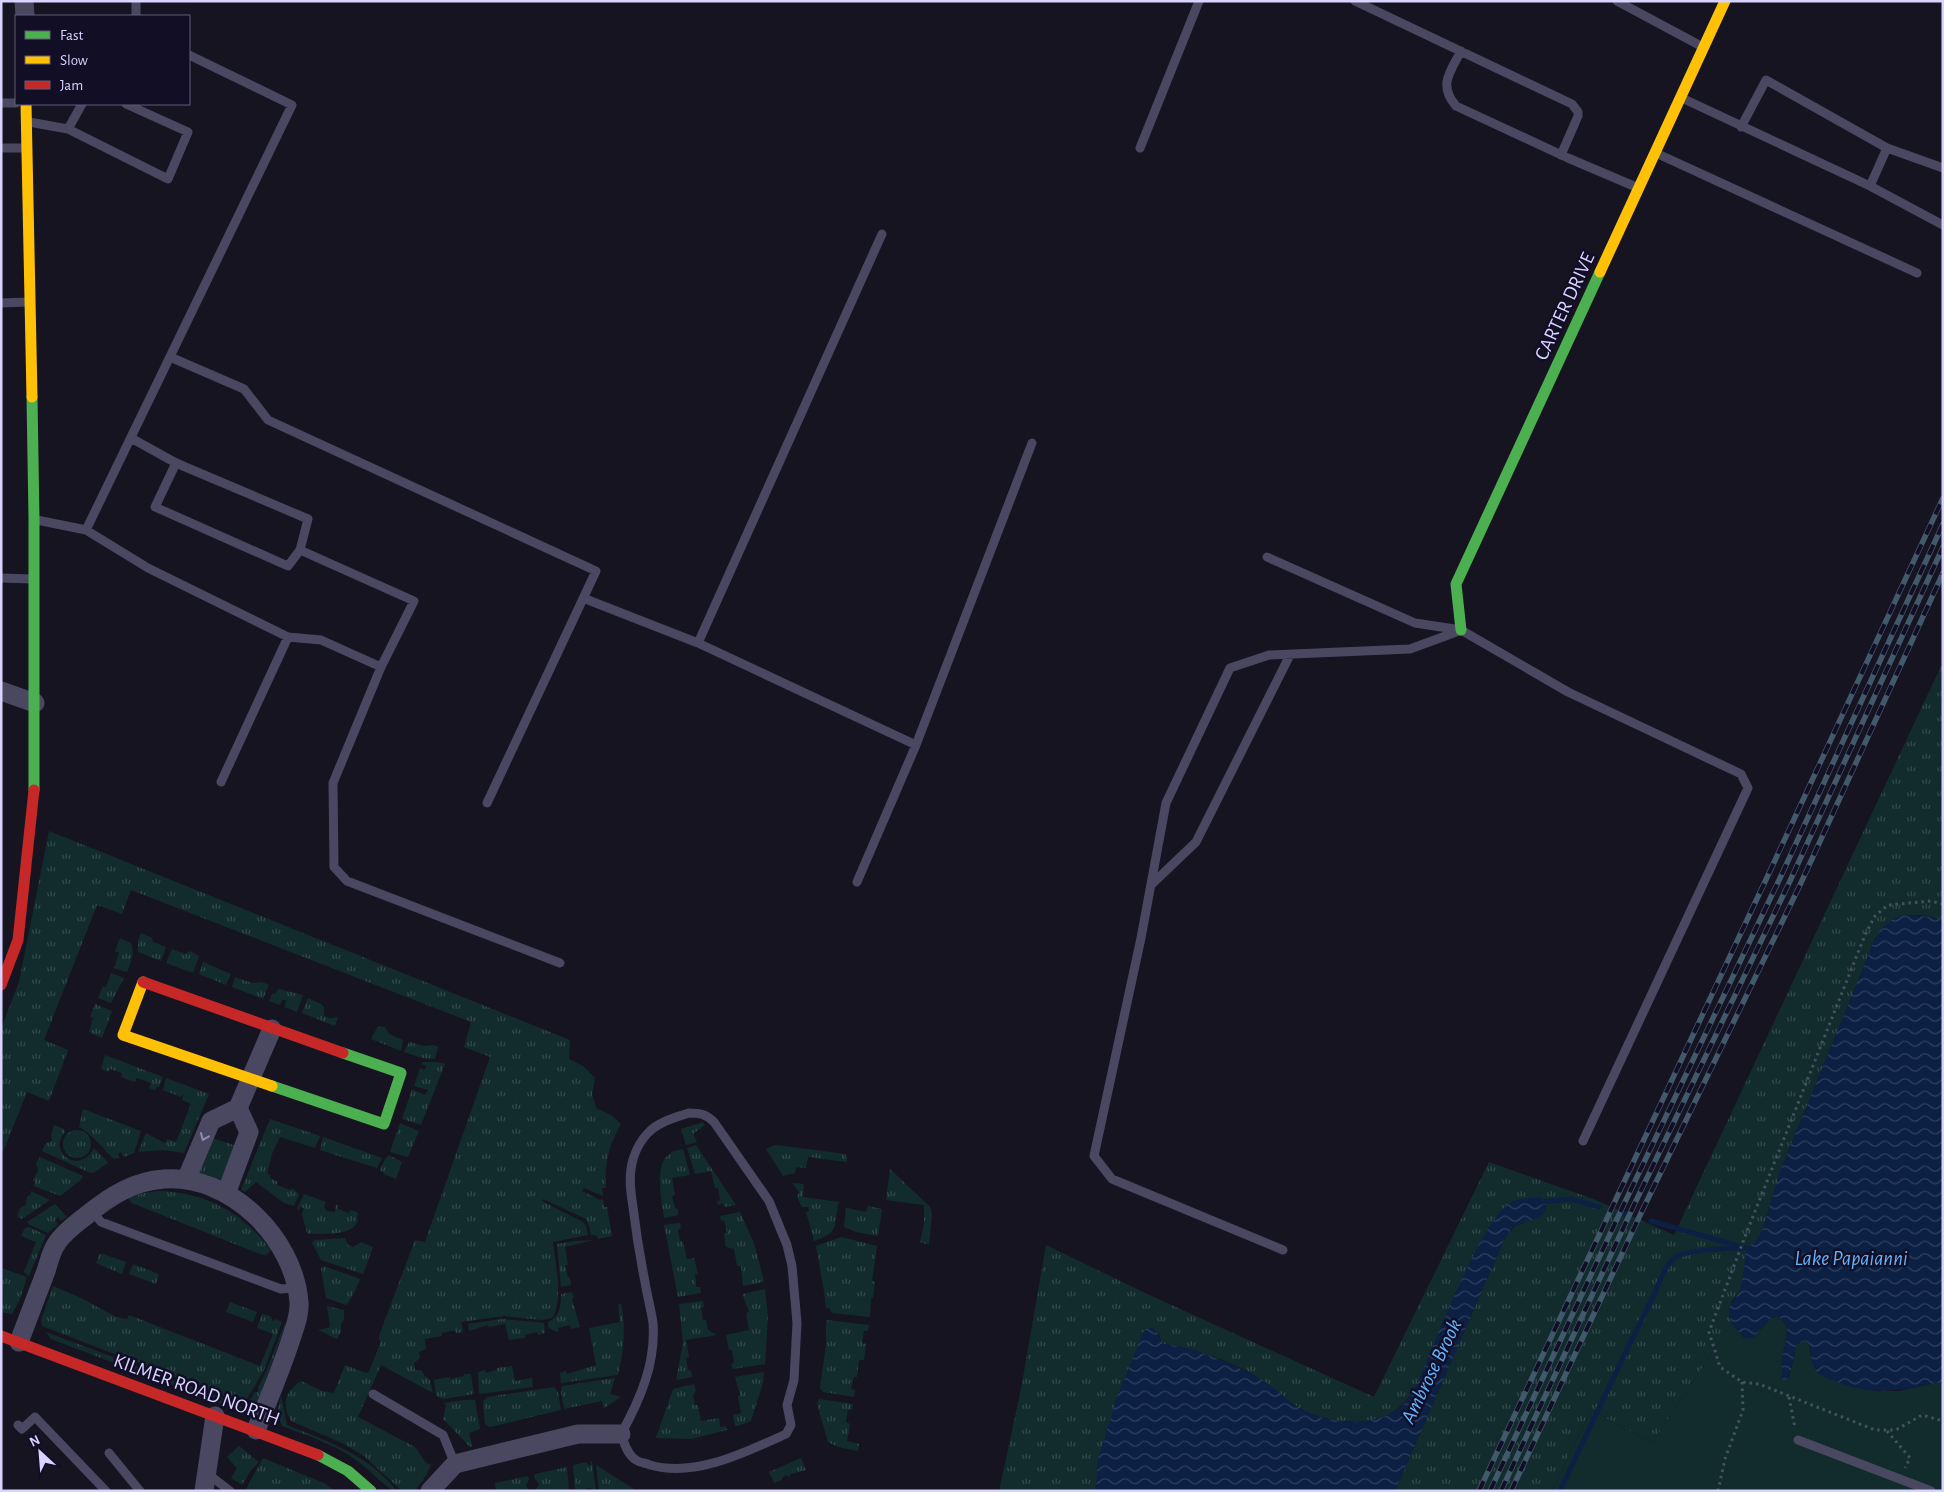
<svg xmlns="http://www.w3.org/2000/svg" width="1944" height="1492" font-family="'Alegreya Sans',sans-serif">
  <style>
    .grass { fill: url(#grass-tufts) }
    .park { fill: #122c2d }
    .water { fill: url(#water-waves) }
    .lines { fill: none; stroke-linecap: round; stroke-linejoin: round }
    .stream { stroke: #0c2044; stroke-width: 5 }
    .path { stroke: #445160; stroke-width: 3; stroke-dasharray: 2.5 4; stroke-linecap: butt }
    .lane { stroke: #4a4861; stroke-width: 9 }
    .street { stroke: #4a4861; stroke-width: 19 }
    .fast { stroke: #4caf50; stroke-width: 11 }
    .slow { stroke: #ffc107; stroke-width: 11 }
    .jam { stroke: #c62828; stroke-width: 11 }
    .rail-casing { stroke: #42586b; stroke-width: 5.5 }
    .rail { stroke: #120e26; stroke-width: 4; stroke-dasharray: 11; stroke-linecap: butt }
    .oneway { stroke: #918eb0 }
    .labels { text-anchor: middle; stroke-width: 5; stroke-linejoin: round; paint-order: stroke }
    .street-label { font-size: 20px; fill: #d8d3ff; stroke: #120e26 }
    .water-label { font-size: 21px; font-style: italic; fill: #61b4ff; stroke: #120e26 }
  </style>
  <defs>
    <pattern id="grass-tufts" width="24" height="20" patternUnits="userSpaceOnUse" patternTransform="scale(1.25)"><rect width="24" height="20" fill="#122c2d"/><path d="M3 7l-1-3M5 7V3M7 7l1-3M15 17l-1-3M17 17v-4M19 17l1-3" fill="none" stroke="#344a4c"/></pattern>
    <pattern id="water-waves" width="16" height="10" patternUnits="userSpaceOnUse" patternTransform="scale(1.25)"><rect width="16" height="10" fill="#0c2044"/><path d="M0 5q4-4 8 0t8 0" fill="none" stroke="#2f4060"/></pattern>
  </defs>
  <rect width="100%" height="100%" fill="#161420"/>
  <!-- grass -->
  <path class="grass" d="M 1943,662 L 1943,920 C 1914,911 1891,912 1875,939 L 1781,1169 L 1762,1231 L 1756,1241 L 1747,1248 L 1741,1289 L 1732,1301 L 1729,1315 L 1732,1323 L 1652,1443 L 1591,1410 L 1552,1491 L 1395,1491 L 1505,1238 L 1515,1226 L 1533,1220 L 1485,1234 C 1473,1259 1460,1284 1449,1309 C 1436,1338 1422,1390 1397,1409 C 1375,1428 1327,1423 1303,1410 C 1288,1402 1275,1388 1260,1379 C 1237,1363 1192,1347 1164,1344 L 1161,1341 L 1159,1334 L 1152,1328 L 1098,1459 L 1096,1491 L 999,1491 L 1021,1389 L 1046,1245 L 1145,1293 L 1374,1397 L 1489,1162 L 1596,1200 L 1674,1235 Z
    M 49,831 L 570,1040 L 569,1059 L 583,1066 L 595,1078 L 592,1094 L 596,1108 L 611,1115 L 621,1124 C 609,1145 604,1164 606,1188 L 602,1188 L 603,1196 L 584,1188 L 582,1191 L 600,1200 L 603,1199 L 604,1207 L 607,1207 L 612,1236 L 598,1239 L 596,1235 L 591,1235 L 589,1226 L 586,1219 L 543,1199 L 542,1201 L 583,1222 L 586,1226 L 588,1235 L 553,1242 C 555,1262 564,1301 552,1318 L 542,1320 L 504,1316 L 461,1322 L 463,1332 L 456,1333 L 455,1330 L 442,1333 L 442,1336 L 425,1339 L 426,1349 L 419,1352 L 420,1358 L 414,1363 L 415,1370 L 421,1370 L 425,1376 L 430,1380 L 433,1393 L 381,1365 L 358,1417 L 415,1447 L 426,1463 L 431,1465 L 427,1474 L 415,1491 L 402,1491 L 364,1456 L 344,1444 L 291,1421 C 281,1404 285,1391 301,1381 L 322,1391 L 334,1393 L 345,1365 L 366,1373 L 369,1372 L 381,1341 L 379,1340 L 379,1336 L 415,1240 L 425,1242 L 490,1057 L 464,1047 L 471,1022 L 131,890 L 122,914 L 97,905 L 44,1040 L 68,1050 L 49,1101 L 27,1092 L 1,1157 L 1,1029 L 19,982 Z
    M 141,933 L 152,938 L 153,942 L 166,947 L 161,961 L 138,952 L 138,941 Z
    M 120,938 L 131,943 C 135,955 131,961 127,972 L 114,968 L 119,953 L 115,951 Z
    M 172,949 L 185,954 L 190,951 L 199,956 L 193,973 L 166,963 Z
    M 203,962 L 231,974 L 226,985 L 199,974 Z
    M 111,973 L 124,978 L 111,1003 L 98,998 L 103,986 L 106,987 Z
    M 235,977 L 252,983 L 262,982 L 269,985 L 263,999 L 232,987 Z
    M 279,989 L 303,995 L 297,1012 L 285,1007 L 286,1000 L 282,1000 L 280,1005 L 269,1001 L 272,994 L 275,994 Z
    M 308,998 L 321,1004 L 324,1007 L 324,1015 C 329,1020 331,1018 338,1017 L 335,1026 L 302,1013 Z
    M 95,1004 L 112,1011 L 102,1038 L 89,1032 L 93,1018 L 90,1017 Z
    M 378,1026 L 385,1027 L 389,1034 L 403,1040 L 401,1051 L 371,1039 Z
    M 409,1042 L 425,1046 L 434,1045 L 438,1047 L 435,1059 L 422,1058 L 404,1052 Z
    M 105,1055 L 163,1077 L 159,1087 L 157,1087 L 155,1090 L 149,1088 L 151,1083 L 137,1078 L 135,1082 L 121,1077 L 122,1073 L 110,1069 L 108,1072 L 101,1069 Z
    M 422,1062 L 437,1062 L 445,1064 L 421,1125 L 402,1119 L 412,1089 L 425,1095 L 428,1090 L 414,1086 L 420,1068 L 425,1070 L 426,1066 L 422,1064 Z
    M 166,1078 L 209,1094 L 184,1153 L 163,1150 L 138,1152 L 146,1133 L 165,1143 L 167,1139 L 176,1142 L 191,1104 L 182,1100 L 184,1094 L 181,1097 L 163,1090 Z
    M 83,1109 L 141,1131 L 134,1153 L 124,1157 L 121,1152 L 118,1154 L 120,1158 L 114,1159 C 104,1150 90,1132 79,1127 Z
    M 270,1119 L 320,1136 L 315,1148 L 280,1137 L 273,1151 L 267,1173 L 271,1176 L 270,1178 L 278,1182 L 277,1185 L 290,1190 L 292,1188 L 299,1194 L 294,1206 L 284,1203 L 256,1182 L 245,1192 L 241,1190 Z
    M 703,1122 L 705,1125 L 693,1134 L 697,1142 L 686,1145 L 681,1129 Z
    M 400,1123 L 419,1131 L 408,1157 L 390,1152 Z
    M 54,1125 L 64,1129 L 65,1132 C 47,1151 79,1177 94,1148 L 107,1161 L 108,1163 L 93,1173 L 88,1172 L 42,1151 L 45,1144 L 52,1141 L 51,1136 Z
    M63 1144a14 14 0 1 1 28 0a14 14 0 1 1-28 0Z
    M 323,1137 L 382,1158 L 377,1168 L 320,1150 Z
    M 212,1138 L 237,1146 L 224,1182 L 199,1175 L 198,1172 Z
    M 696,1145 L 736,1205 L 724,1207 L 723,1203 L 718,1205 L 717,1202 L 720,1200 L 718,1188 L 715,1188 L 711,1171 L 695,1174 L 687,1148 Z
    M 776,1145 L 846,1154 L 847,1162 L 808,1157 L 806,1168 L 796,1167 L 795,1173 L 783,1176 L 766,1149 Z
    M 683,1149 L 690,1175 L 672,1178 L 675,1195 L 672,1196 L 675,1208 L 678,1209 L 678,1215 L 664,1218 C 662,1202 654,1167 668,1155 C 672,1151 678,1150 683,1149 Z
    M 389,1155 L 402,1162 L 396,1179 L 386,1175 L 380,1170 L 385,1159 Z
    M 40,1157 L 83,1176 L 81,1180 L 60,1196 L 34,1186 L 35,1182 L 33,1180 L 38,1171 L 36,1163 Z
    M 890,1169 L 930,1207 L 932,1213 L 929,1245 L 920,1242 L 924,1224 L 924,1205 L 886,1200 Z
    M 792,1183 L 804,1184 L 803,1197 L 839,1202 C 832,1227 842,1231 814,1241 L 806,1212 L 809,1211 L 808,1207 L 802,1207 L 797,1197 L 799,1192 Z
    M 31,1191 L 50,1200 L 22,1219 L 17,1217 L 20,1208 L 26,1205 L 27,1197 L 31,1194 Z
    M 158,1191 C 205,1192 242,1212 271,1250 L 266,1255 L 260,1254 L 132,1203 L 128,1198 L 144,1193 Z
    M 304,1194 L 326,1202 L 324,1207 L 327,1211 L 335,1212 L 336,1205 L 338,1205 L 338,1209 L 349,1213 L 351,1210 L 357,1212 L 358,1214 L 357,1220 L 358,1221 C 351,1237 324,1233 310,1234 L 307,1233 L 302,1214 L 304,1208 L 300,1207 L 299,1210 L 297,1209 Z
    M 55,1204 L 67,1217 L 61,1221 L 58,1217 L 55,1220 L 58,1224 L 48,1233 L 30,1225 L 27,1222 Z
    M 868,1206 L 882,1209 L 878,1236 L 856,1232 L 844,1227 L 846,1208 L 866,1212 Z
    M 740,1212 L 754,1243 L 764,1282 L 743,1286 L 741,1266 L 737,1266 L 734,1249 L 726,1247 L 724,1234 L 727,1233 L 724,1220 L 721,1221 L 720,1216 Z
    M 680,1223 L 681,1228 L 678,1230 L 680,1241 L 683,1242 L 687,1259 L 694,1258 L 698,1274 L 695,1274 L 696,1287 L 700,1287 L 701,1293 L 678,1297 L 664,1225 Z
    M 29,1227 L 46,1235 L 29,1276 L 24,1272 L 36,1242 L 21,1236 L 25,1228 Z
    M 841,1237 L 877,1246 L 872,1281 L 875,1282 L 873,1298 L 871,1298 L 870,1317 L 832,1313 L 829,1308 L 826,1308 L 824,1291 L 816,1246 Z
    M 345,1238 L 348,1245 L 353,1247 L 361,1242 L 373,1247 L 363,1274 L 321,1260 L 312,1243 L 315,1240 Z
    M 594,1240 L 565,1247 L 568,1265 L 565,1265 L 568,1277 L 570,1278 L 571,1285 L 561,1287 L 557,1244 L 575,1241 Z
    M 100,1253 L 126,1262 L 122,1274 L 96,1263 Z
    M 133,1264 L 159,1274 L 156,1284 L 129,1274 Z
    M 324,1266 L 360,1279 C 356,1289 352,1298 346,1305 L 326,1298 L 321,1268 Z
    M 1,1268 L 27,1277 L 20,1299 L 12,1314 L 1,1312 Z
    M 53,1286 L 81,1298 L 116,1317 L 127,1319 L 129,1315 L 260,1366 L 273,1334 L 257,1328 L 262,1314 L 270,1316 L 273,1321 L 275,1319 L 282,1322 L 264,1370 L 244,1404 L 42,1326 L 41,1320 Z
    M 765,1289 L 768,1317 L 765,1364 L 733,1369 L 731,1364 L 734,1362 L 732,1350 L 729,1350 L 726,1335 L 749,1330 L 746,1313 L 749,1312 C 747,1304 744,1302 743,1294 Z
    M 572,1292 L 574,1298 L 572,1299 L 580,1327 L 571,1329 L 570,1325 L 558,1328 L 559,1331 L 556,1332 L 548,1327 L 548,1322 C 560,1317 561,1306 561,1294 Z
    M 703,1301 L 704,1307 L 701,1308 L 703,1320 L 706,1320 L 708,1330 L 717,1335 L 686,1340 L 689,1357 L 686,1358 L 688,1370 L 691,1371 L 692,1377 L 676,1380 L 683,1343 L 679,1304 Z
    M 230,1302 L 257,1312 L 253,1322 L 226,1312 Z
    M 621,1303 C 626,1328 624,1350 618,1375 L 561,1383 L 560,1373 L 566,1371 L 567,1374 L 596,1365 L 589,1328 L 620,1322 L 618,1305 Z
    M 327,1306 L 344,1310 L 344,1319 L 341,1324 L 341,1332 L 337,1339 L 318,1330 L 330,1327 Z
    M 502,1319 L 544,1323 L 545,1333 L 538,1335 L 537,1332 L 525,1335 L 525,1338 L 509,1340 L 505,1324 L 489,1327 L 488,1325 L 469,1331 L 468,1324 Z
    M 826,1320 L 869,1325 L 868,1331 L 864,1331 L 862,1343 L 866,1344 L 864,1360 L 859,1360 L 857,1377 L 854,1377 L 851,1389 L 855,1390 L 854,1397 L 823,1392 L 820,1388 L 826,1344 Z
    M 285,1323 L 286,1324 L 258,1401 L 249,1409 L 247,1405 L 255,1392 L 258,1392 L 258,1387 L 266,1372 Z
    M 46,1332 L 236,1403 L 247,1411 L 240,1411 L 51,1339 Z
    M 512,1366 L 515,1381 L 532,1378 L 533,1387 L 479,1394 L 478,1372 L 485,1370 L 486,1373 L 497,1370 L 497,1368 Z
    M 764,1372 L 763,1383 L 751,1421 L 738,1426 L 735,1426 L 733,1415 L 741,1413 L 738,1397 L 740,1395 L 735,1377 Z
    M 464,1374 L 471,1374 L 474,1394 L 444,1399 L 436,1396 L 434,1380 L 449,1377 L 451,1379 L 464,1376 Z
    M 615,1378 L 610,1394 L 621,1397 L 604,1408 L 602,1401 L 564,1409 L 561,1392 L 562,1386 Z
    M 694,1384 L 696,1391 L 693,1395 L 695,1405 L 698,1405 L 701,1421 L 719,1418 L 720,1427 L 726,1426 L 727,1430 L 691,1439 L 656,1438 L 673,1389 Z
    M 554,1387 L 558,1392 L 561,1410 L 490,1427 L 485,1424 L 483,1401 L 487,1397 Z
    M 281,1395 L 287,1425 C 327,1441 369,1455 397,1491 C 387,1490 369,1469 360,1463 C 338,1445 308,1436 282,1426 L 277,1414 Z
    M 819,1399 L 853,1404 L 852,1410 L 848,1410 L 846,1422 L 850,1424 L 847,1441 L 859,1444 L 858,1451 L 838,1447 L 828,1442 L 817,1404 Z
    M 463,1400 L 475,1400 L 480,1429 L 469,1433 L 472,1447 L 470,1447 L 443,1419 L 446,1405 L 444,1403 Z
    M 239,1446 L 259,1462 L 251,1470 L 242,1485 L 231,1478 L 237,1468 L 227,1457 Z
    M 263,1458 L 326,1484 L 334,1491 L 245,1491 Z
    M 801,1458 L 806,1470 L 791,1474 L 789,1477 L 786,1475 L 782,1478 L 782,1480 L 774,1483 L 769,1472 Z
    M 590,1461 L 592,1461 L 596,1491 L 590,1488 L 575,1491 L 573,1465 L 587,1462 L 588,1465 L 591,1465 Z
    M 596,1465 L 634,1489 L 634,1491 L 599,1491 Z
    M 567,1467 L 569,1491 L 535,1491 L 539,1485 L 534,1477 L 535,1474 Z
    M 528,1476 L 529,1479 L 526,1485 L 529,1491 L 496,1491 L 495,1483 Z"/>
  <!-- park -->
  <path class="park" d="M 1777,1316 C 1795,1326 1783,1345 1782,1361 C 1781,1367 1784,1371 1781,1377 L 1789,1378 L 1797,1344 L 1805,1341 L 1809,1344 L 1811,1358 L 1874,1391 L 1898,1391 L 1936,1383 L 1943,1383 L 1943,1491 L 1552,1491 L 1591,1410 L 1652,1443 L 1732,1323 L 1744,1338 L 1754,1337 L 1770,1319 Z"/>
  <!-- water -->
  <path class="water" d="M 1904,915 L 1932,917 L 1943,920 L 1943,1383 L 1936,1383 C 1899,1391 1872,1396 1835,1381 C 1830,1379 1824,1378 1820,1375 C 1810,1367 1812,1355 1809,1344 L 1805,1341 L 1797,1344 L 1789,1378 L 1784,1380 L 1780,1378 C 1784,1372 1781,1369 1782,1363 C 1782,1347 1796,1326 1777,1316 L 1770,1319 L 1754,1337 L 1744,1338 L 1732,1323 L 1729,1315 L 1729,1308 L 1741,1289 L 1747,1248 L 1756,1241 L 1762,1231 L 1781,1169 L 1875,939 C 1883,925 1889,920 1904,915 Z
    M 1540,1197 L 1547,1202 C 1544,1225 1529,1216 1515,1226 C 1511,1228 1508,1235 1505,1238 L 1395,1491 L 1096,1491 L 1098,1459 L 1117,1397 L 1143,1332 L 1149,1328 C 1160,1329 1157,1338 1164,1344 C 1196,1348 1228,1362 1257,1377 C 1273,1385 1286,1400 1303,1410 C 1327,1424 1374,1427 1397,1410 C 1414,1397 1421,1375 1429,1355 C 1443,1323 1483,1219 1510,1203 C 1518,1198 1531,1198 1540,1197 Z"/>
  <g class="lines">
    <!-- stream -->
    <path class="stream" d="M 1541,1202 L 1571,1199 L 1599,1207
      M 1622,1213 L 1628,1215
      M 1651,1221 L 1739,1246
      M 1560,1491 C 1590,1427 1620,1362 1652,1299 C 1659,1285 1663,1266 1676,1257 C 1689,1249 1732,1248 1747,1248"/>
    <!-- path -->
    <path class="path" d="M 1943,904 L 1931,901 L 1888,905 L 1875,916 L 1865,935 L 1746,1234 L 1709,1332 L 1720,1367 L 1742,1382 L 1759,1384 L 1875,1430 L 1896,1430 L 1922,1415 L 1943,1421
      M 1789,1397 L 1795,1428
      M 1887,1431 L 1910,1458 L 1905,1468
      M 1718,1491 L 1725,1459 L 1743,1410 L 1742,1382"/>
    <!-- lane -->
    <path class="lane" d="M 1355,1 L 1572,104 L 1578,112 L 1578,116 L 1561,155
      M 1617,1 L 1701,46
      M 136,16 L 136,1
      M 1461,51 C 1450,72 1438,85 1456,106 L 1568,158 L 1636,187
      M 1684,99 L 1870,186 L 1943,225
      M 1,103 L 16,103
      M 29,122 L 68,129 L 168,179 L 188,132 L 126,104
      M 1741,127 L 1766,80 L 1887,148
      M 68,129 L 82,104
      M 1,148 L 25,148
      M 1140,148 L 1199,1
      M 1658,154 L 1917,273
      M 1870,186 L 1887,148 L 1943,168
      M 1,303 L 28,302
      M 170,357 L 244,389 L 268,420 L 596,571 L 487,803
      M 131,438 L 176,463 L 308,519 L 300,550 L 414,601 L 381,667
      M 176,463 L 155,507 L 288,566 L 300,550
      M 37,520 L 86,530 L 148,568 L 288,637 L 221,782
      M 86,530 L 292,105 L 189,55
      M 1267,557 L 1415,623 L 1461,630 L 1568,692 L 1741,774 L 1748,788 L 1583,1141
      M 1,578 L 32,579
      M 583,598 L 698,643 L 882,234
      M 288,637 L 321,640 L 381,667 L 333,783 L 334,867 L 347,881 L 560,963
      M 698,643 L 916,745 L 857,882
      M 916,745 L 1032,443
      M 1151,885 L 1196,842 L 1290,655
      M 689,1113 C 700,1113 706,1114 714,1122 L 769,1201 L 787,1245 L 792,1266 L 797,1323 L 794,1380 L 787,1405 L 791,1425 L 786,1434 C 746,1452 695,1478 650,1465 C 646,1463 640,1463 636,1460 C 627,1455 624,1442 621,1434 C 640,1400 656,1363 653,1323 C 651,1309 647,1295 645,1282 C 640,1257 636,1232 633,1207 C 631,1194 629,1182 631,1169 C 633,1155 640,1140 651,1130 C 662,1121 676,1117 689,1113 Z
      M 92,1211 L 101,1222 L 281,1289 L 296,1288
      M 1283,1250 L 1112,1179 L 1094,1156 L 1141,938 L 1166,803 L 1230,668 L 1269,655 L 1410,649 L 1459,631
      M 373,1394 L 443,1435 L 455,1464
      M 18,1425 L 22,1429 L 35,1417 L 106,1491
      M 1798,1440 L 1931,1491
      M 109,1453 L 140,1491
      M 208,1474 L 230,1491"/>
    <!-- street -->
    <path class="street" d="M 24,1 L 25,16
      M 1,691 L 35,703
      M 186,1180 L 211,1121 L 238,1108 L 272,1029
      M 226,1194 L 249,1132 L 238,1108
      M 19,1342 C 28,1318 37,1295 46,1271 C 49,1262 51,1251 57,1243 C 64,1232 77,1223 87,1215 C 110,1196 134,1181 164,1179 C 230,1174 294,1238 299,1302 C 300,1316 294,1329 290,1342 C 280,1372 268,1401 256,1430
      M 204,1491 L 215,1416
      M 430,1491 L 455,1464 L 578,1434 L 621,1434"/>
    <!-- fast -->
    <path class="fast" d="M 32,397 L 34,519 L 34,790
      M 1461,630 L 1456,584 L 1600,272
      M 272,1086 L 384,1124 L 401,1073 L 343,1053
      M 318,1455 L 348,1471 L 371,1491"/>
    <!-- slow -->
    <path class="slow" d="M 26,104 L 32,397
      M 1600,272 L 1725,1
      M 143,982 L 123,1035 L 272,1086"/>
    <!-- jam -->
    <path class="jam" d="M 143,982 L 343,1053
      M 1,985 L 18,940 L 34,790
      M 1,1336 L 318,1455"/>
    <!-- rail casing -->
    <g class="rail-casing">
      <path id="rail" d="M 1479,1491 L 1770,871 L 1943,498
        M 1490,1491 L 1625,1202 L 1781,876 L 1943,524
        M 1501,1491 L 1634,1205 L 1790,881 L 1943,547
        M 1511,1491 L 1642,1211 L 1800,885 L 1943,573"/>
    </g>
    <!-- rail -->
    <use href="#rail" class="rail"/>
  </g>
  <!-- one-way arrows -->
  <defs><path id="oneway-chevron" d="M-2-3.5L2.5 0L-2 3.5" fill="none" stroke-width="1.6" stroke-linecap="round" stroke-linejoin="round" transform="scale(1.25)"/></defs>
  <use class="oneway" href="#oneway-chevron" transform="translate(204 1137) rotate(113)"/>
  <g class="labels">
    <!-- street labels -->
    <g class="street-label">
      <text transform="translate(1564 306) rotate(-65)" y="7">CARTER DRIVE</text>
      <text transform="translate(197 1389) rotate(20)" y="7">KILMER ROAD NORTH</text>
    </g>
    <!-- water labels -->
    <g class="water-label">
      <text x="1851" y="1265">Lake Papaianni</text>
      <text transform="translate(1431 1371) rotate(-64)" y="7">Ambrose Brook</text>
    </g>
  </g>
  <!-- border -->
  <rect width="1944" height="1492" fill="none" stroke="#d8d3ff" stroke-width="5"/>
  <!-- legend -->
  <rect x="15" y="15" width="175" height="90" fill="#120e26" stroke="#615d7d"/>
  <rect x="25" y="31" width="25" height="8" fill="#4caf50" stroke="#615d7d"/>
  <text x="60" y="40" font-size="15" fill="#d8d3ff">Fast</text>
  <rect x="25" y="56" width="25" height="8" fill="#ffc107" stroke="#615d7d"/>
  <text x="60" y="65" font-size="15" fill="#d8d3ff">Slow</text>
  <rect x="25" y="81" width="25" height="8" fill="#c62828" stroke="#615d7d"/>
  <text x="60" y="90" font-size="15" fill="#d8d3ff">Jam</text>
  <!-- north arrow -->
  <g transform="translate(40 1452) rotate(334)" stroke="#120e26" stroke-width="4" paint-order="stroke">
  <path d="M0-4L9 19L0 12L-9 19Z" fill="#d8d3ff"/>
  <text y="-8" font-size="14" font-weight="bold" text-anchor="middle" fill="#d8d3ff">N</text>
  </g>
</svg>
